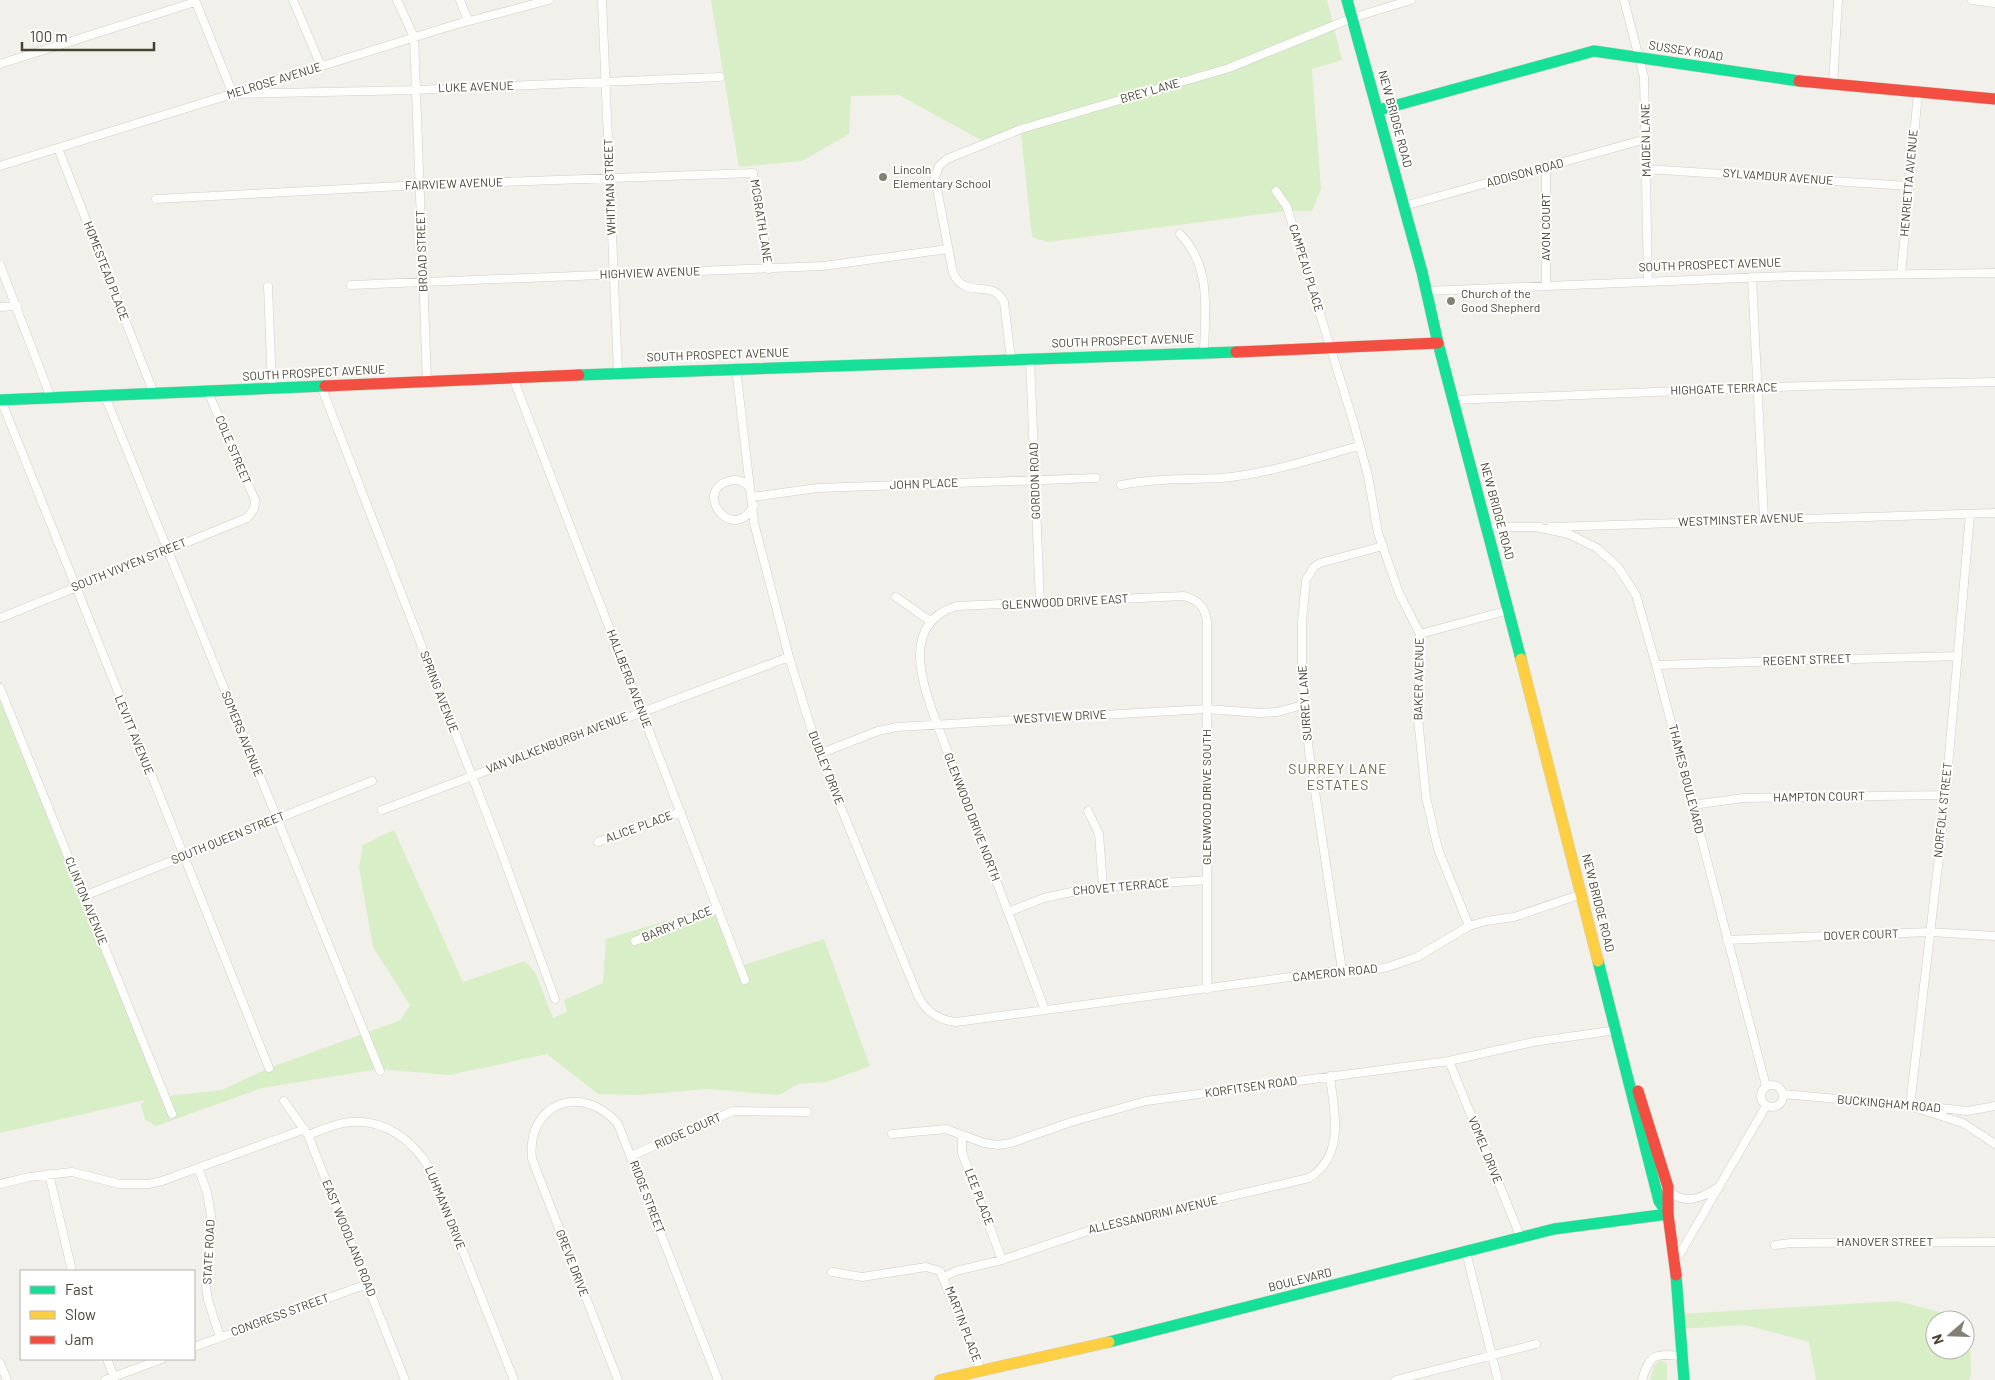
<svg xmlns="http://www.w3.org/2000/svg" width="1995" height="1380" font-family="Barlow,sans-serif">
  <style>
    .green { fill: #d8eec7; fill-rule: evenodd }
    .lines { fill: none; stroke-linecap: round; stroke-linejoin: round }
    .street-casing { stroke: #d0cec7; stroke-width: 9 }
    .fast-casing { stroke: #d1d0c0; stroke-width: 12 }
    .slow-casing { stroke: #d1d0c0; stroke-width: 12 }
    .jam-casing { stroke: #d1d0c0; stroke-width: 12 }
    .street { stroke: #fdfdfc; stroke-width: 8 }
    .fast { stroke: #16e098; stroke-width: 11 }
    .slow { stroke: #ffcf43; stroke-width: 11 }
    .jam { stroke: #f24e42; stroke-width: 11 }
    .poi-dot { fill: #848074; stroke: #fff; stroke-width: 2 }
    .labels { text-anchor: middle; stroke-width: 4; stroke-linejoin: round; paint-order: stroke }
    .street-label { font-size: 12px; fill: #484434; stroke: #fff }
    .poi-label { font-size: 12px; fill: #484434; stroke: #fff; text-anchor: start }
    .neighbourhood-label { font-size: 14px; letter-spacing: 1px; fill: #6c654a; stroke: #fff }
  </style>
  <rect width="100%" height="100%" fill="#f2f0ea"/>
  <!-- green -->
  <path class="green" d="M 711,0 L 1327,0 L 1342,60 L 1312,69 L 1321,189 L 1312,211 L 1285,211 L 1047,242 L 1032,237 L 1021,134 L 988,144 L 899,95 L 851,96 L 849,134 L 802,161 L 739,167 Z
    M 0,680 L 168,1096 L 222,1090 L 269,1068 L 401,1020 L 410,1005 L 373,947 L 359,867 L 363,845 L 394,830 L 463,982 L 525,961 L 536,974 L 553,1018 L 567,1012 L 564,1000 L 603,983 L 606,939 L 715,906 L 735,968 L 824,939 L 870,1066 L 827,1082 L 798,1084 L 779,1095 L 707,1089 L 639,1095 L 598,1094 L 547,1054 L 449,1075 L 379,1069 L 262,1088 L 156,1126 L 145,1120 L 141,1105 L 145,1100 L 0,1133 Z
    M 1898,1301 L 1970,1320 L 1971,1375 L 1969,1380 L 1816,1380 L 1809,1342 L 1745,1325 L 1681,1329 L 1680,1314 ZM 1935,1320 L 1965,1320 L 1965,1350 L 1935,1350 Z
    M 1661,1360 L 1667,1364 L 1667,1380 L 1650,1380 L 1654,1366 Z"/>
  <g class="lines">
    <!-- street casing -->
    <g class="street-casing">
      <path id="street" d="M 195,0 L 233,94 L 416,90 L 720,77
        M 293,0 L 321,66
        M 397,0 L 414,37 L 427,381
        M 460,0 L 468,21
        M 602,0 L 618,373
        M 1624,0 L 1644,77 L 1648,282
        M 1972,0 L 1995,3
        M 0,64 L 195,2
        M 1833,85 L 1838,0
        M 58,148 L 154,394
        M 0,166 L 454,25 L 549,0
        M 1546,167 L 1546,286
        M 1646,169 L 1909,186
        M 1276,191 L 1287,207 L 1354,424 L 1368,476 L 1378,533 L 1399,593 L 1420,634 L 1418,718 L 1426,797 L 1438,849 L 1469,926
        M 156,199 L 420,185 L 753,173 L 769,269
        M 1404,206 L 1646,139
        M 1180,234 C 1212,267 1205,310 1204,352
        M 0,265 L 51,398
        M 1901,274 L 1918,93
        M 1752,277 L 1764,519
        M 351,285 L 823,266 L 948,249
        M 268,286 L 272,388
        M 1426,291 L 1789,276 L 1995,273
        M 0,307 L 17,306
        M 1030,358 L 1040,603
        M 1011,359 L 1004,302 C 991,277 966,301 953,273 L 935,178 L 939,166 L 947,159 L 1021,129 L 1229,68 L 1352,18 L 1411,0
        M 736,368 L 750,488
        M 513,378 L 745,980
        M 321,386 L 501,851 L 555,999
        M 105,396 L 380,1071
        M 1,400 L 269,1068
        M 1453,400 L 1804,386 L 1995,382
        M 1121,485 C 1155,478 1187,480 1221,478 C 1268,474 1314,458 1359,446
        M 752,497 L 818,488 L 1096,478
        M 754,505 C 733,546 692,491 729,481 C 738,478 745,482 750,488 L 754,523 L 789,657 L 819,754 L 918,996 C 926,1012 938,1020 956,1022 L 1342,970 L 1372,970 L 1388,967 L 1417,957 L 1469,926 L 1486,921 L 1514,917 L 1582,894
        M 1970,514 L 1944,814 L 1910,1106 L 1963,1123 L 1995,1144
        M 1487,527 L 1540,527
        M 1536,527 L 1569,534 L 1597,548 L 1618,567 L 1636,595 L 1656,665 L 1766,1086
        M 1551,527 L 1995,513
        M 896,597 L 930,621
        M 0,618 L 247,518 L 254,509 L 255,500 L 208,392
        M 1420,634 L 1509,610
        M 1656,665 L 1958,656
        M 0,688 L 172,1114
        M 819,754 L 878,731 L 897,727 L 1207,709 L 1259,713 L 1277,712 L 1303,705
        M 1693,805 L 1743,798 L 1946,795
        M 382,810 L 789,657
        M 1088,811 L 1099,834 L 1103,887
        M 598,842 L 681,812
        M 84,896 L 372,781
        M 1008,912 L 1044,898 L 1090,888 L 1207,880
        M 1727,940 L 1930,932 L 1995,936
        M 635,941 L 718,908
        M 1342,970 L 1309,752 L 1302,677 L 1302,622 L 1306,580 L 1314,567 L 1320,563 L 1383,546
        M 1045,1010 L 937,724 C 922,683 900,623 957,606 L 1184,596 C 1198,600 1205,607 1207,621 L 1207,989
        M 1449,1061 L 1521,1238
        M1761 1096a11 11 0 1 1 22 0a11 11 0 1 1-22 0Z
        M 1783,1094 L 1914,1106
        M 284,1101 L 308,1135 L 405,1380
        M 1930,1107 L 1968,1111 L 1995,1106
        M 892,1134 L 946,1129 L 984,1143 L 998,1145 L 1011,1143 L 1071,1122 L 1146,1101 L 1449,1061 L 1533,1042 L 1617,1030
        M 308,1135 C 319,1131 332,1125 344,1123 C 383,1116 415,1141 432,1173 L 514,1380
        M 962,1135 L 962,1153 L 1002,1260
        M 631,1156 L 733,1111 L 807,1112
        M 198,1168 L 207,1192 L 212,1222 L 206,1287 L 208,1300 L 220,1337
        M 49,1174 L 72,1271
        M 0,1184 L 29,1177 L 72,1172 L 120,1184 L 148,1184 L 162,1181 L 305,1129
        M 1668,1188 C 1681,1207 1702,1198 1717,1188
        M 1775,1245 L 1791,1243 L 1995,1242
        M 1466,1252 L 1498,1380
        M 1674,1264 L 1766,1106
        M 832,1272 L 862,1277 L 926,1267 L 940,1271 L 981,1371
        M 944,1277 L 956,1271 L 1002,1260 L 1103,1226 L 1309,1178 C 1346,1155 1334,1112 1330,1076
        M 194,1347 L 367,1284
        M 107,1359 L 114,1377
        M 0,1363 L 7,1380
        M 105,1380 L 162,1359
        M 618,1380 L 532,1159 C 526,1103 582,1082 618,1124 L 718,1380
        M 1396,1380 L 1536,1344
        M 1642,1380 C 1650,1353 1655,1354 1682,1356"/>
    </g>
    <!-- fast casing -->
    <g class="fast-casing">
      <path id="fast" d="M 1347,0 L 1422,272 L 1438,343 L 1521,659
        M 1379,110 L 1594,51 L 1799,81
        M 579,375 L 1236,352
        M 0,400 L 325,386
        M 1598,961 L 1659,1201 L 1668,1214
        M 1676,1275 L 1684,1380
        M 1109,1342 L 1554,1229 L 1668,1214"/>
    </g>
    <!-- slow casing -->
    <g class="slow-casing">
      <path id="slow" d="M 1521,659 L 1598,961
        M 940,1380 L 1109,1342"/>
    </g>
    <!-- jam casing -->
    <g class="jam-casing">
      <path id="jam" d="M 1799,81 L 1995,99
        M 1236,352 L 1438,343
        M 325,386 L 579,375
        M 1638,1091 L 1668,1187 L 1668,1214 L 1676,1275"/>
    </g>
    <!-- street -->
    <use href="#street" class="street"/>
    <!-- fast -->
    <use href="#fast" class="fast"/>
    <!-- slow -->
    <use href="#slow" class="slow"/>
    <!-- jam -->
    <use href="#jam" class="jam"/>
  </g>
  <!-- markers -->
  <g class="poi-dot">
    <circle cx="883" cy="177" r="5"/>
    <circle cx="1451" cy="301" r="5"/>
  </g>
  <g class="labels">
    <!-- street labels -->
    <g class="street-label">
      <text transform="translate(1686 51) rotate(9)" y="4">SUSSEX ROAD</text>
      <text transform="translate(274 81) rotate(-17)" y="4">MELROSE AVENUE</text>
      <text transform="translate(476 87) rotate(-2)" y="4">LUKE AVENUE</text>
      <text transform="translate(1150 91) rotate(-16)" y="4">BREY LANE</text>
      <text transform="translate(1395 119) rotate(75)" y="4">NEW BRIDGE ROAD</text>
      <text transform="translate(1646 140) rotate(-91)" y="4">MAIDEN LANE</text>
      <text transform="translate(1525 173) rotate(-15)" y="4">ADDISON ROAD</text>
      <text transform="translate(1778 177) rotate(4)" y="4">SYLVAMDUR AVENUE</text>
      <text transform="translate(1909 183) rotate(-85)" y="4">HENRIETTA AVENUE</text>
      <text transform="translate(454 184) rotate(-2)" y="4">FAIRVIEW AVENUE</text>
      <text transform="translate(610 187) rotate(-92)" y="4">WHITMAN STREET</text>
      <text transform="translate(761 221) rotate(81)" y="4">MCGRATH LANE</text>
      <text transform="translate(1546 227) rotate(-90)" y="4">AVON COURT</text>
      <text transform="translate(422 251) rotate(-92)" y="4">BROAD STREET</text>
      <text transform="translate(1710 265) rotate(-2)" y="4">SOUTH PROSPECT AVENUE</text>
      <text transform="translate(1306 268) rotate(73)" y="4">CAMPEAU PLACE</text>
      <text transform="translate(106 271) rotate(69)" y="4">HOMESTEAD PLACE</text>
      <text transform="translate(650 273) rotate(-2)" y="4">HIGHVIEW AVENUE</text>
      <text transform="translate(1123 341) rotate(-2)" y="4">SOUTH PROSPECT AVENUE</text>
      <text transform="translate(718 355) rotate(-2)" y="4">SOUTH PROSPECT AVENUE</text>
      <text transform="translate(314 373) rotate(-3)" y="4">SOUTH PROSPECT AVENUE</text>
      <text transform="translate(1724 389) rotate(-2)" y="4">HIGHGATE TERRACE</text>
      <text transform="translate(233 450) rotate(67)" y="4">COLE STREET</text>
      <text transform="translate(1035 481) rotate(-92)" y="4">GORDON ROAD</text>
      <text transform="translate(924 484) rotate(-2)" y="4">JOHN PLACE</text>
      <text transform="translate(1497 511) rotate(75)" y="4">NEW BRIDGE ROAD</text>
      <text transform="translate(1741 520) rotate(-2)" y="4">WESTMINSTER AVENUE</text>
      <text transform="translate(129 565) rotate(-22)" y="4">SOUTH VIVYEN STREET</text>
      <text transform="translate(1065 602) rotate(-3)" y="4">GLENWOOD DRIVE EAST</text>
      <text transform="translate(1807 660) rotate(-2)" y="4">REGENT STREET</text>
      <text transform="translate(629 679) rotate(69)" y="4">HALLBERG AVENUE</text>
      <text transform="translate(1419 679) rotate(-89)" y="4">BAKER AVENUE</text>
      <text transform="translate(439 692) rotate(69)" y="4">SPRING AVENUE</text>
      <text transform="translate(1305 703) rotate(-94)" y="4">SURREY LANE</text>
      <text transform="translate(1060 717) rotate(-3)" y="4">WESTVIEW DRIVE</text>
      <text transform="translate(242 734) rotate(68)" y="4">SOMERS AVENUE</text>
      <text transform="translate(134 735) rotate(68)" y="4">LEVITT AVENUE</text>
      <text transform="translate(557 743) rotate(-21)" y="4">VAN VALKENBURGH AVENUE</text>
      <text transform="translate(826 768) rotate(69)" y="4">DUDLEY DRIVE</text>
      <text transform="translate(1686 779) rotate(76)" y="4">THAMES BOULEVARD</text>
      <text transform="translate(1207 797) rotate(-90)" y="4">GLENWOOD DRIVE SOUTH</text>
      <text transform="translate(1819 797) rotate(-1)" y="4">HAMPTON COURT</text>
      <text transform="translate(1943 810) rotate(-84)" y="4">NORFOLK STREET</text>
      <text transform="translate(972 817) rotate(69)" y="4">GLENWOOD DRIVE NORTH</text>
      <text transform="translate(639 827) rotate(-20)" y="4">ALICE PLACE</text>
      <text transform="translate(228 838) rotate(-22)" y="4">SOUTH QUEEN STREET</text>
      <text transform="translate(1121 887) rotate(-5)" y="4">CHOVET TERRACE</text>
      <text transform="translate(86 901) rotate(68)" y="4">CLINTON AVENUE</text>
      <text transform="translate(1598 903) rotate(76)" y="4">NEW BRIDGE ROAD</text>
      <text transform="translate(677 924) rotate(-22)" y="4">BARRY PLACE</text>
      <text transform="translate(1861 935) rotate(-2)" y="4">DOVER COURT</text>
      <text transform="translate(1335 973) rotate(-6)" y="4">CAMERON ROAD</text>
      <text transform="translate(1251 1087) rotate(-8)" y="4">KORFITSEN ROAD</text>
      <text transform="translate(1889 1104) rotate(5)" y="4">BUCKINGHAM ROAD</text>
      <text transform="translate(688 1131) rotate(-24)" y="4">RIDGE COURT</text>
      <text transform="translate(1485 1150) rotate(68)" y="4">VOMEL DRIVE</text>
      <text transform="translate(647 1197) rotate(69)" y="4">RIDGE STREET</text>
      <text transform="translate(979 1197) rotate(69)" y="4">LEE PLACE</text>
      <text transform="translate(445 1208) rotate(68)" y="4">LUHMANN DRIVE</text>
      <text transform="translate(1153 1215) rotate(-13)" y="4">ALLESSANDRINI AVENUE</text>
      <text transform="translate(349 1238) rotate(68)" y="4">EAST WOODLAND ROAD</text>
      <text x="1885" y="1246">HANOVER STREET</text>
      <text transform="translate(209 1252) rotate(-87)" y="4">STATE ROAD</text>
      <text transform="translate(572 1263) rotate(69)" y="4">GREVE DRIVE</text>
      <text transform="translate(1300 1280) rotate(-14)" y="4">BOULEVARD</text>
      <text transform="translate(280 1315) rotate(-20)" y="4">CONGRESS STREET</text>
      <text transform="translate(963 1324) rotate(69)" y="4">MARTIN PLACE</text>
    </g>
    <!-- poi labels -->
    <g class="poi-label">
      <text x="893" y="174">Lincoln<tspan x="893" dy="14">Elementary School</tspan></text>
      <text x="1461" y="298">Church of the<tspan x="1461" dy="14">Good Shepherd</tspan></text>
    </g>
    <!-- neighbourhood labels -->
    <g class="neighbourhood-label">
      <text x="1338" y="774">SURREY LANE<tspan x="1338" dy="16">ESTATES</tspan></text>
    </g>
  </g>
  <!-- legend -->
  <rect x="20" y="1270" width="175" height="90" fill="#ffffff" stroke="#b6b4ae"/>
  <rect x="30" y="1286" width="25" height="8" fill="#16e098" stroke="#b6b4ae"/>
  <text x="65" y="1295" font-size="15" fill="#484434">Fast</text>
  <rect x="30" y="1311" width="25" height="8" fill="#ffcf43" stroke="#b6b4ae"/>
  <text x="65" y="1320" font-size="15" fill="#484434">Slow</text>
  <rect x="30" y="1336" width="25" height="8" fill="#f24e42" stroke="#b6b4ae"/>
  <text x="65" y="1345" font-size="15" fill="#484434">Jam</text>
  <!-- north arrow -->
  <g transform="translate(1950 1335) rotate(250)"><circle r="24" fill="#ffffff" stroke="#b6b4ae"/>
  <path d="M0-4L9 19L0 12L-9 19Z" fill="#848074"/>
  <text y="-8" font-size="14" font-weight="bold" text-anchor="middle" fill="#484434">N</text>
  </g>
  <!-- scale -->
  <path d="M22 42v8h132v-8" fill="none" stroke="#484434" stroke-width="2.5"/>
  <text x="30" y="42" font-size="15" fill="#484434" stroke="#ffffff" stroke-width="4" paint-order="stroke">100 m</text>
</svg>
